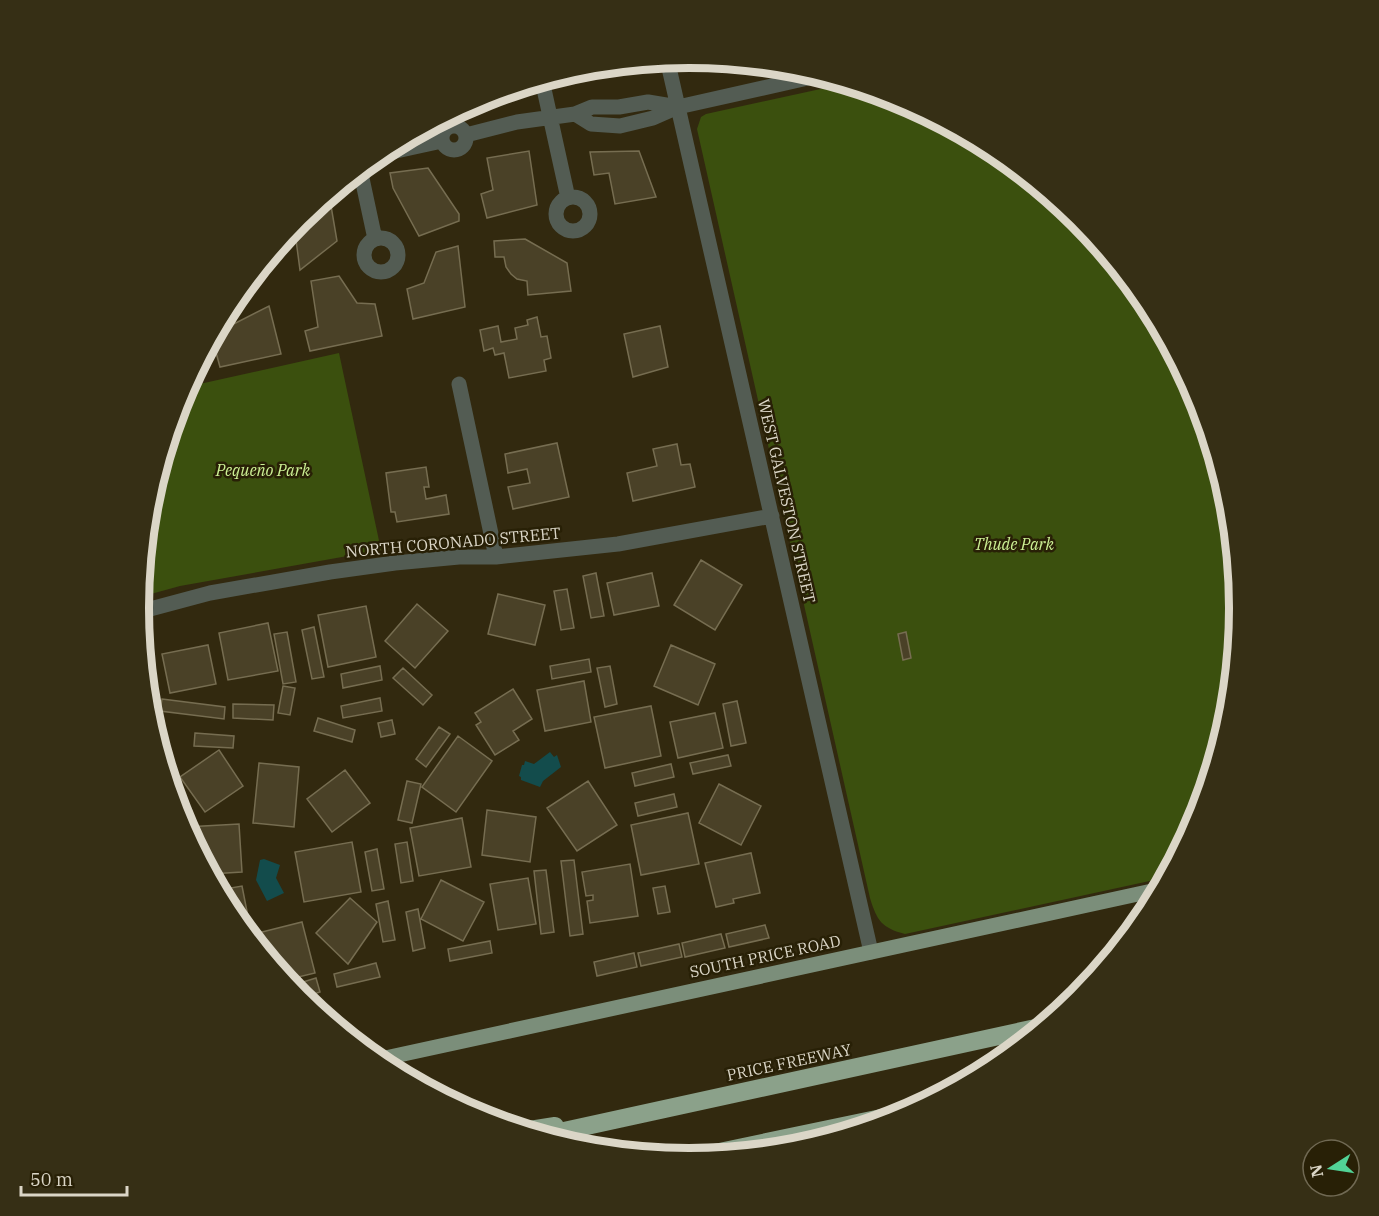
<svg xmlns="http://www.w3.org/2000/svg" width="1379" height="1216" font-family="'IBM Plex Serif',serif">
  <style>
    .green { fill: #3b500e }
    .water { fill: #134c4c }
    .building { fill: #4a4127; stroke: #766d51; stroke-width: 1.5 }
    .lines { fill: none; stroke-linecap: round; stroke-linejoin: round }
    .minor { stroke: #535c53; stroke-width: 15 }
    .major { stroke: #7b8e7a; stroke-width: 15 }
    .highway { stroke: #8ba18a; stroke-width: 18 }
    .labels { text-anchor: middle; stroke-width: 5; stroke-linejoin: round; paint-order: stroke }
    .park-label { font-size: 16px; font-style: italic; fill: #ccf094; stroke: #282006 }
    .street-label { font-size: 16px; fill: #dbd6c7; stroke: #282006 }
    .rim { fill: none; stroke: #dbd6c7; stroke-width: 8 }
  </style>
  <rect width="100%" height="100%" fill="#32290f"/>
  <!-- green -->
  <path class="green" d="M 848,83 L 901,99 L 996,150 L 1079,219 L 1148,302 L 1199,397 L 1230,501 L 1240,608 L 1230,716 L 1198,819 L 1168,877 L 905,934 C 882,928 877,921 870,898 L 697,129 L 701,117 L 706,114 Z
    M 339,353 L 381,550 L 180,586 L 140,597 L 149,500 L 181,397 L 186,387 Z"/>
  <!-- water -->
  <path class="water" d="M 550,752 L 554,757 L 557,755 L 561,767 L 543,781 L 540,787 L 521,780 L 521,777 L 519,776 L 522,765 L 524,765 L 525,761 L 534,764 Z
    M 264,859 L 280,865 L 276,878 L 284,893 L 267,901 L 256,880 L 260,860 Z"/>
  <!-- building -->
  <path class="building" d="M 514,88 L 516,94 L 475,101 L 479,99 Z
    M 529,151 L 537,205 L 487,218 L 481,194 L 493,190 L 487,158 Z
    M 639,151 L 656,197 L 615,204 L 609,173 L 594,175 L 590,152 Z
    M 428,168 L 459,214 L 459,221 L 419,236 L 393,188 L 390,173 Z
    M 329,194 L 337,241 L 300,270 L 294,225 Z
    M 525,239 L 567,263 L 571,291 L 528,295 L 527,281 L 517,279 L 511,274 L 506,267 L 504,257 L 495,257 L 494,241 Z
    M 458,246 L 465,307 L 413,319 L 407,289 L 424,283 L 436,252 Z
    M 339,276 L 357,303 L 375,304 L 382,336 L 310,351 L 305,331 L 318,327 L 311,281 Z
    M 269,306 L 281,354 L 220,367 L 212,338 L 214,334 Z
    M 537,317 L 541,337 L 547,336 L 551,358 L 544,360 L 546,371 L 509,378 L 504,353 L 495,355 L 493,348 L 484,351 L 480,330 L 498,326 L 501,342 L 517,339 L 515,328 L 528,325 L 527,320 Z
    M 660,326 L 668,367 L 633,377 L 624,334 Z
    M 557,443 L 569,497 L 513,509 L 508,487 L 530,483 L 527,469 L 508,473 L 505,454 Z
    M 677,444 L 681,465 L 690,464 L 695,487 L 633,501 L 627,473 L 657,466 L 653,449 Z
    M 426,467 L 429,487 L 424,487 L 426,499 L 446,495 L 449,514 L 397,522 L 395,512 L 391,512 L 386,473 Z
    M 701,560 L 742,585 L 715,630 L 674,605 Z
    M 596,573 L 604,616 L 591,618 L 583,576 Z
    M 652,573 L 659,606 L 614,615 L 607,583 Z
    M 567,589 L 574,628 L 561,630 L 554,591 Z
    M 498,594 L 545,605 L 535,645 L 488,634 Z
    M 417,604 L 448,631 L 415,668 L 385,641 Z
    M 366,606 L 376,657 L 328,667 L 318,615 Z
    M 268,623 L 278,671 L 228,680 L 219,633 Z
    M 314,627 L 324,677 L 312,679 L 302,630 Z
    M 287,632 L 296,682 L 283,684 L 274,634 Z
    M 906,632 L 911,658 L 903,660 L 898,634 Z
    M 208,645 L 216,684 L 170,693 L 162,654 Z
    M 671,645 L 715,664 L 698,705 L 654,686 Z
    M 154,659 L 158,699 L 148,700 L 144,660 Z
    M 589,659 L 591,672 L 552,679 L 550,666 Z
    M 380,666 L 382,680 L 343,688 L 341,674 Z
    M 610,666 L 617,704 L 605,707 L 597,668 Z
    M 403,668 L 432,695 L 423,705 L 393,678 Z
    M 584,681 L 591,722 L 545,731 L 537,690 Z
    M 283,686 L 295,688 L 290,715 L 278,713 Z
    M 513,689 L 532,719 L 513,731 L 519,740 L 495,755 L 476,725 L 481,722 L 475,713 Z
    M 380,698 L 382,711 L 343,718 L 341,706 Z
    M 162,699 L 225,707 L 224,719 L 160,711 Z
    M 737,701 L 746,743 L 731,746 L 723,704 Z
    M 233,704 L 274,705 L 273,720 L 233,718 Z
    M 651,706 L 661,756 L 605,768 L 594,717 Z
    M 715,713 L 723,748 L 678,758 L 670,722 Z
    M 318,718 L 355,730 L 352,742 L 314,731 Z
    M 392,720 L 395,734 L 381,737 L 378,723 Z
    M 439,727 L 450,734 L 426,767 L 416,759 Z
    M 195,733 L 234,736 L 233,748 L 194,746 Z
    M 458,736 L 492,761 L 456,812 L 422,787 Z
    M 219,750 L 243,786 L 205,812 L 180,777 Z
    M 728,755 L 731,766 L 693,774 L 690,763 Z
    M 259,763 L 299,767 L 294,827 L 253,823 Z
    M 671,764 L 674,777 L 635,786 L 632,773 Z
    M 345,770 L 370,803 L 332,832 L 307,799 Z
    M 407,781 L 421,784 L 412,823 L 398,820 Z
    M 588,781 L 617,825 L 577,851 L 547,808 Z
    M 719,784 L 761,806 L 741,845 L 699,823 Z
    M 674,794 L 677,807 L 638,816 L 635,803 Z
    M 487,810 L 536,817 L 530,862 L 482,855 Z
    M 688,813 L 699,864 L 641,875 L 631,825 Z
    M 462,818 L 471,867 L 419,876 L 410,828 Z
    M 239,824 L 242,872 L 210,874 L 186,827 Z
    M 352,842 L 361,892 L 304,902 L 295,852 Z
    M 407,842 L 413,881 L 401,883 L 395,844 Z
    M 377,849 L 384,889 L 372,891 L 365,852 Z
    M 751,853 L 760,893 L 733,899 L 734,903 L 716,907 L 705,863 Z
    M 574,860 L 583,934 L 570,936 L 561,861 Z
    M 630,864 L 638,916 L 590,923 L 587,901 L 593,900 L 593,895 L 586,896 L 582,872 Z
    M 546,870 L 554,932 L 541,934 L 534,871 Z
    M 528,878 L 536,924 L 498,930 L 490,884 Z
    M 441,880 L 484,902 L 463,941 L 421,919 Z
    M 242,886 L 252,937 L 250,937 L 231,914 L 219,890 Z
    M 665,886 L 670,912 L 658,914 L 653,888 Z
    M 350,898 L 377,922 L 348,964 L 316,933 Z
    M 388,901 L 395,940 L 383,942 L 376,904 Z
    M 418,909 L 425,948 L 413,951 L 406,912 Z
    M 302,922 L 315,973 L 286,980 L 257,946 L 254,934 Z
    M 765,925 L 769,938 L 729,947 L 726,934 Z
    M 721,934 L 725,948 L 685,957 L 682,943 Z
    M 490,941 L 492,953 L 450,961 L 448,949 Z
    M 679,944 L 682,957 L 641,966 L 638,953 Z
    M 634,953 L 637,967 L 597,976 L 594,962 Z
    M 376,963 L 380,977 L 337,987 L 334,974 Z
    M 316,978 L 320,992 L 301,998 L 290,986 Z"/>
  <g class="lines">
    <!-- minor -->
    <path class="minor" d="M 667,59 L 871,952
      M 542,80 L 568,198
      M 575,114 L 591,124 L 620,126 L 653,118 L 678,107 L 821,75
      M442 138a12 12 0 1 1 24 0a12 12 0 1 1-24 0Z
      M 466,135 L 517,122 L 575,114 L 592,107 L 619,107 L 648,102 L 678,107
      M 378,155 L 442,141
      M 360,169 L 375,239
      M556 214a17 17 0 1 1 34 0a17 17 0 1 1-34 0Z
      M364 255a17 17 0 1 1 34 0a17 17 0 1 1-34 0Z
      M 459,384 L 496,557
      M 139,612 L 210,593 L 330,572 L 395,563 L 459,557 L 496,557 L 618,544 L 772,516"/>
    <!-- major -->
    <path class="major" d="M 376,1060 L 1161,889"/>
    <!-- highway -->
    <path class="highway" d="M 523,1131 L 555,1126
      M 541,1136 L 1045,1026
      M 686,1159 L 910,1112"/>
  </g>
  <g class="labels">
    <!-- park labels -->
    <g class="park-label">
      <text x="263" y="476">Pequeño Park</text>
      <text x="1014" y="550">Thude Park</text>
    </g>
    <!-- street labels -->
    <g class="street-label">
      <text transform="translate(787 501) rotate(77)" y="6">WEST GALVESTON STREET</text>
      <text transform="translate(453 542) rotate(-5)" y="6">NORTH CORONADO STREET</text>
      <text transform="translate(765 956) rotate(-12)" y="6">SOUTH PRICE ROAD</text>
      <text transform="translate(789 1062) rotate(-12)" y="6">PRICE FREEWAY</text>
    </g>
  </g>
  <!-- crop -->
  <path d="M0 0H1379V1216H0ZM149 608a540 540 0 1 1 1080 0a540 540 0 1 1-1080 0Z" fill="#362f15" fill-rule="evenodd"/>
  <path class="rim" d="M149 608a540 540 0 1 1 1080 0a540 540 0 1 1-1080 0Z"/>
  <!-- north arrow -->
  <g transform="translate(1331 1168) rotate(258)"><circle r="28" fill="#282006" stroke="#706953" stroke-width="1.5"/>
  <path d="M0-4.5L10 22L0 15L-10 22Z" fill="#52d397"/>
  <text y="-9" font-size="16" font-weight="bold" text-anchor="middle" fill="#dbd6c7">N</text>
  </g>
  <!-- scale -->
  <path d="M21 1186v9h106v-9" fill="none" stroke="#dbd6c7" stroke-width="3"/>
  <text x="30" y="1186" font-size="18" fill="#dbd6c7" stroke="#282006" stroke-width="4.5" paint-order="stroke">50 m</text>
</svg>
